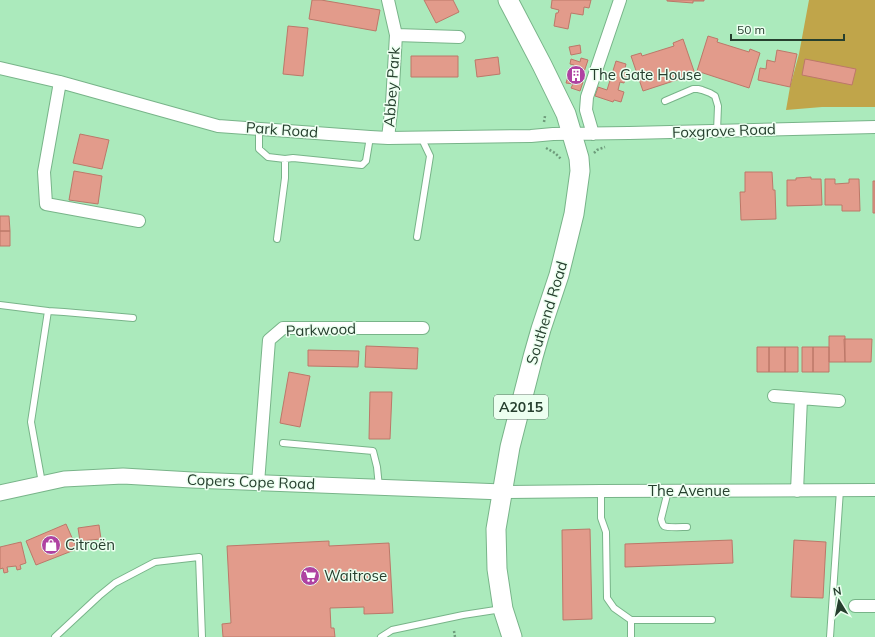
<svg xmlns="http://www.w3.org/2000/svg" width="875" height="637" font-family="Mulish,sans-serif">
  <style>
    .green { fill: #c0a54a }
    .building { fill: #e29b8b; stroke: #bc7869 }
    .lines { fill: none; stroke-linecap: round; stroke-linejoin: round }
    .service-casing { stroke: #78b489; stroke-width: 8 }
    .minor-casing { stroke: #78b489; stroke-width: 14 }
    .tertiary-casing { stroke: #78b489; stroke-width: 17 }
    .primary-casing { stroke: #78b489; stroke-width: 21 }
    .path { stroke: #6e9b7b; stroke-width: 2.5; stroke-dasharray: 2 2; stroke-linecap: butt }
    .service { stroke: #fff; stroke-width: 6 }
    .minor { stroke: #fff; stroke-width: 12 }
    .tertiary { stroke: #fff; stroke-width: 15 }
    .primary { stroke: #fff; stroke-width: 19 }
    .labels { text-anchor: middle; stroke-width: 3; stroke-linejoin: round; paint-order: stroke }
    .shield { fill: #ecfff0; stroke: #617968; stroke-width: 1 }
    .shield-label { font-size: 14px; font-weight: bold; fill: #263f2e }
    .poi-label { font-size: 15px; fill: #263f2e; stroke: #ecfff0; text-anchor: start }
    .street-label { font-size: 15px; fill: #263f2e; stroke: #ecfff0 }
  </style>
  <rect width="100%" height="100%" fill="#abeabc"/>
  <!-- green -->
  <path class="green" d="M 809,0 L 875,0 L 875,107 L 822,107 L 786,110 L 790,87 L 799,54 Z"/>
  <!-- building -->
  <path class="building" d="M 312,0 L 321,0 L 380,10 L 376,31 L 309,19 Z
    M 424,0 L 453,0 L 459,12 L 436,23 Z
    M 552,0 L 591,0 L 589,8 L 584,7 L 583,15 L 571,13 L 568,29 L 554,26 L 556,13 L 558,13 L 559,10 L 551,8 Z
    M 667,0 L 704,0 L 704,1 L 693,1 L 693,3 L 667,1 Z
    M 288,26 L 308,28 L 303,76 L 283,74 Z
    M 708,36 L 718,39 L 717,42 L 749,52 L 750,49 L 760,53 L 749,88 L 697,71 Z
    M 683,39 L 695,74 L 643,91 L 631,56 L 641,53 L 642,56 L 674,46 L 673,43 Z
    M 580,45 L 581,53 L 571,55 L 569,47 Z
    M 777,50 L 797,54 L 790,87 L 758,80 L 760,68 L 766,69 L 767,60 L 775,62 Z
    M 411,56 L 458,56 L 458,77 L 411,77 Z
    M 498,57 L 500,74 L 477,77 L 475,60 Z
    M 581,58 L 588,60 L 581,81 L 583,82 L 580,91 L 571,88 L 573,84 L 566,83 L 571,67 L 573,68 L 574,65 L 570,64 L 571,59 L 580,62 Z
    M 805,59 L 856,69 L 852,85 L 802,75 Z
    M 616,61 L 626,64 L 624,72 L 627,74 L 624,83 L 620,82 L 618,90 L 624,92 L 621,102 L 614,100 L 613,102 L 595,96 L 598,87 L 607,90 Z
    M 80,134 L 109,140 L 102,169 L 73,163 Z
    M 74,171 L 102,176 L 98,204 L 69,200 Z
    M 745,172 L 772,172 L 773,190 L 775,190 L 776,219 L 741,220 L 740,192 L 745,192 Z
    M 811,177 L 811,179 L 821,179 L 822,205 L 787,206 L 787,180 L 796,180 L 796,178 Z
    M 825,179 L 835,179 L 835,184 L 849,183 L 849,179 L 859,179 L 860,211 L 842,211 L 842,205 L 825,205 Z
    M 873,181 L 875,181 L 875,213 L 873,213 Z
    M 0,216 L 9,216 L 10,231 L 0,231 Z
    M 0,231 L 10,231 L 10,246 L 0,246 Z
    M 829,336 L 845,336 L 845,362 L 829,362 Z
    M 844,339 L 872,339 L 871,362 L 845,362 Z
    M 366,346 L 418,348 L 417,369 L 365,367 Z
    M 757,347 L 769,347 L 769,372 L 757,372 Z
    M 769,347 L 785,347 L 785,372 L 769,372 Z
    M 785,347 L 798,347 L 798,372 L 785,372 Z
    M 802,347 L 813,347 L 813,372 L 802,372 Z
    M 813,347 L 829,347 L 829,372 L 813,372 Z
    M 308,350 L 359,351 L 358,367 L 308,366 Z
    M 289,372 L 310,376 L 300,427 L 280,423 Z
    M 370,392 L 392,392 L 390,439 L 369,439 Z
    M 66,524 L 77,549 L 36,565 L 26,541 Z
    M 99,525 L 101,539 L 80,541 L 78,528 Z
    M 590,529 L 592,619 L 563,620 L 562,530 Z
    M 732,540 L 733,563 L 625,567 L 625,544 Z
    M 794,540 L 826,542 L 823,598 L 791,597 Z
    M 329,541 L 329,546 L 389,543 L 393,613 L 364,614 L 364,607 L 330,608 L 331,628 L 334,628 L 335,637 L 223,637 L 222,624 L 231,623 L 227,546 Z
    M 21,542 L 26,563 L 20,565 L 21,569 L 17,570 L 16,566 L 7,567 L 8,572 L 4,573 L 3,568 L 0,569 L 0,547 Z"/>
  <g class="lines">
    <!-- service casing -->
    <g class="service-casing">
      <path id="service" d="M 665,101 L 693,89 L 698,89 L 702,90 L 710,93 L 715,96 L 718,106 L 717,131
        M 259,129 L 259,149 L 268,157 L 285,159 L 285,178 L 277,239
        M 285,159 L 293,158 L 362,165 L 366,161 L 370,137
        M 417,237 L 430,156 L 421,137
        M 0,305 L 48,311
        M 283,443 L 373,451 L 377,467 L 379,487
        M 42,483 L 31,422 L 48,311 L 64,312 L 133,318
        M 601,491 L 601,518 L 606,532 L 607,598 L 614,608 L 631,620
        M 668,491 L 661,519 C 662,522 662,524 664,526 C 668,528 682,527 687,527
        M 55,637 L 99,596 L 115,583 L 155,562 L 199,557 L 202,637
        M 381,637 L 392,630 L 463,615 L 502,609
        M 631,637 L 631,620 L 712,620
        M 830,637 L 840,490"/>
    </g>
    <!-- minor casing -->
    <g class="minor-casing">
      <path id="minor" d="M 388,0 L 396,35 L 392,103 L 388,138
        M 396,35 L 459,37
        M 0,68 L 60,82 L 218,126 L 370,137 L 388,138 L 531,136 L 553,134 L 629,133 L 875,127
        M 60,82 L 44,172 L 46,204 L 139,221
        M 593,134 L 586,110 L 587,97 L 620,0
        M 774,396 L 839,401
        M 258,483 L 269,340 L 283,328 L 423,328
        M 797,491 L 801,398
        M 503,492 L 601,491 L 875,490
        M 855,606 L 875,606"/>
    </g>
    <!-- tertiary casing -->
    <g class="tertiary-casing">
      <path id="tertiary" d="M 0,493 L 64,479 L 123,476 L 192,480 L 503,492"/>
    </g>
    <!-- primary casing -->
    <g class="primary-casing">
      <path id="primary" d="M 508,0 L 542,65 L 566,114 L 579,158 L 580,171 L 574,214 L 559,275 L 541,329 L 533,357 L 510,447 L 496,529 L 497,569 L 503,609 L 512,637"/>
    </g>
    <!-- path -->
    <path class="path" d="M 544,122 L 545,116
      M 546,148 L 555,153 L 561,159
      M 594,153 L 597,150 L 605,147
      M 454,631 L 455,637"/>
    <!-- service -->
    <use href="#service" class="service"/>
    <!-- minor -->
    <use href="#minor" class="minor"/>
    <!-- tertiary -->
    <use href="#tertiary" class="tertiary"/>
    <!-- primary -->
    <use href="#primary" class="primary"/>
  </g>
  <!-- icons -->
  <defs>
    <g id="building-disc" transform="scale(1)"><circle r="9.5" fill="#af42a2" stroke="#ecfff0"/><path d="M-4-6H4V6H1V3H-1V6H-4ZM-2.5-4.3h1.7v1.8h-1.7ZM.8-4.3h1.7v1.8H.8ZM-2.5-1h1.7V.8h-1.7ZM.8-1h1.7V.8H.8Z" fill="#fff"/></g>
    <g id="shop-disc" transform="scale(1)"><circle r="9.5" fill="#af42a2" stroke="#ecfff0"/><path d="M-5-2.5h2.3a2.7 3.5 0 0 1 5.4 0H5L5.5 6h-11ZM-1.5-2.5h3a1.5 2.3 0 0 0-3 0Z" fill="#fff"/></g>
    <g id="supermarket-disc" transform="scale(1)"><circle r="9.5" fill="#af42a2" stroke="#ecfff0"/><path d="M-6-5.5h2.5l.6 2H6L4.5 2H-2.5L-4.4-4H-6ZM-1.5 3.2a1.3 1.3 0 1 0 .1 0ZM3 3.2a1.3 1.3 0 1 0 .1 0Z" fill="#fff"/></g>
  </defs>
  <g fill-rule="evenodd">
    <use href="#building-disc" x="576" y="75"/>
    <use href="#shop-disc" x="51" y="545"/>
    <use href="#supermarket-disc" x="310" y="576"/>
  </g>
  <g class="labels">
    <!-- shield labels -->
    <rect class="shield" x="494" y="395" width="54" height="24" rx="3"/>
    <g class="shield-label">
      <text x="521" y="412">A2015</text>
    </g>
    <!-- poi labels -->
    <g class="poi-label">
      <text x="590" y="80">The Gate House</text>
      <text x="65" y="550">Citroën</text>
      <text x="324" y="581">Waitrose</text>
    </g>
    <!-- street labels -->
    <g class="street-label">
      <text transform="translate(392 87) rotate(-86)" y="5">Abbey Park</text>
      <text transform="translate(282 130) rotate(4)" y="5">Park Road</text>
      <text transform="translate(724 131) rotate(-2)" y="5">Foxgrove Road</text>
      <text transform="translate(547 313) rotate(-73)" y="5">Southend Road</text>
      <text transform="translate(321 330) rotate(-2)" y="5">Parkwood</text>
      <text transform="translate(251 482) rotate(2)" y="5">Copers Cope Road</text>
      <text x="689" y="496">The Avenue</text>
    </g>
  </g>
  <!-- north arrow -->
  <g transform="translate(839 601) rotate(350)" stroke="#ecfff0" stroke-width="3" paint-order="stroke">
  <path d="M0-3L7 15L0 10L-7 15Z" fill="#263f2e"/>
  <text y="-6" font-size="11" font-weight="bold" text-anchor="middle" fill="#263f2e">N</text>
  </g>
  <!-- scale -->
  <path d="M731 34v6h113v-6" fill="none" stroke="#263f2e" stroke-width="2"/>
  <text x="737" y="34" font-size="12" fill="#263f2e" stroke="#ecfff0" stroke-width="3" paint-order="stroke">50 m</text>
</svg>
